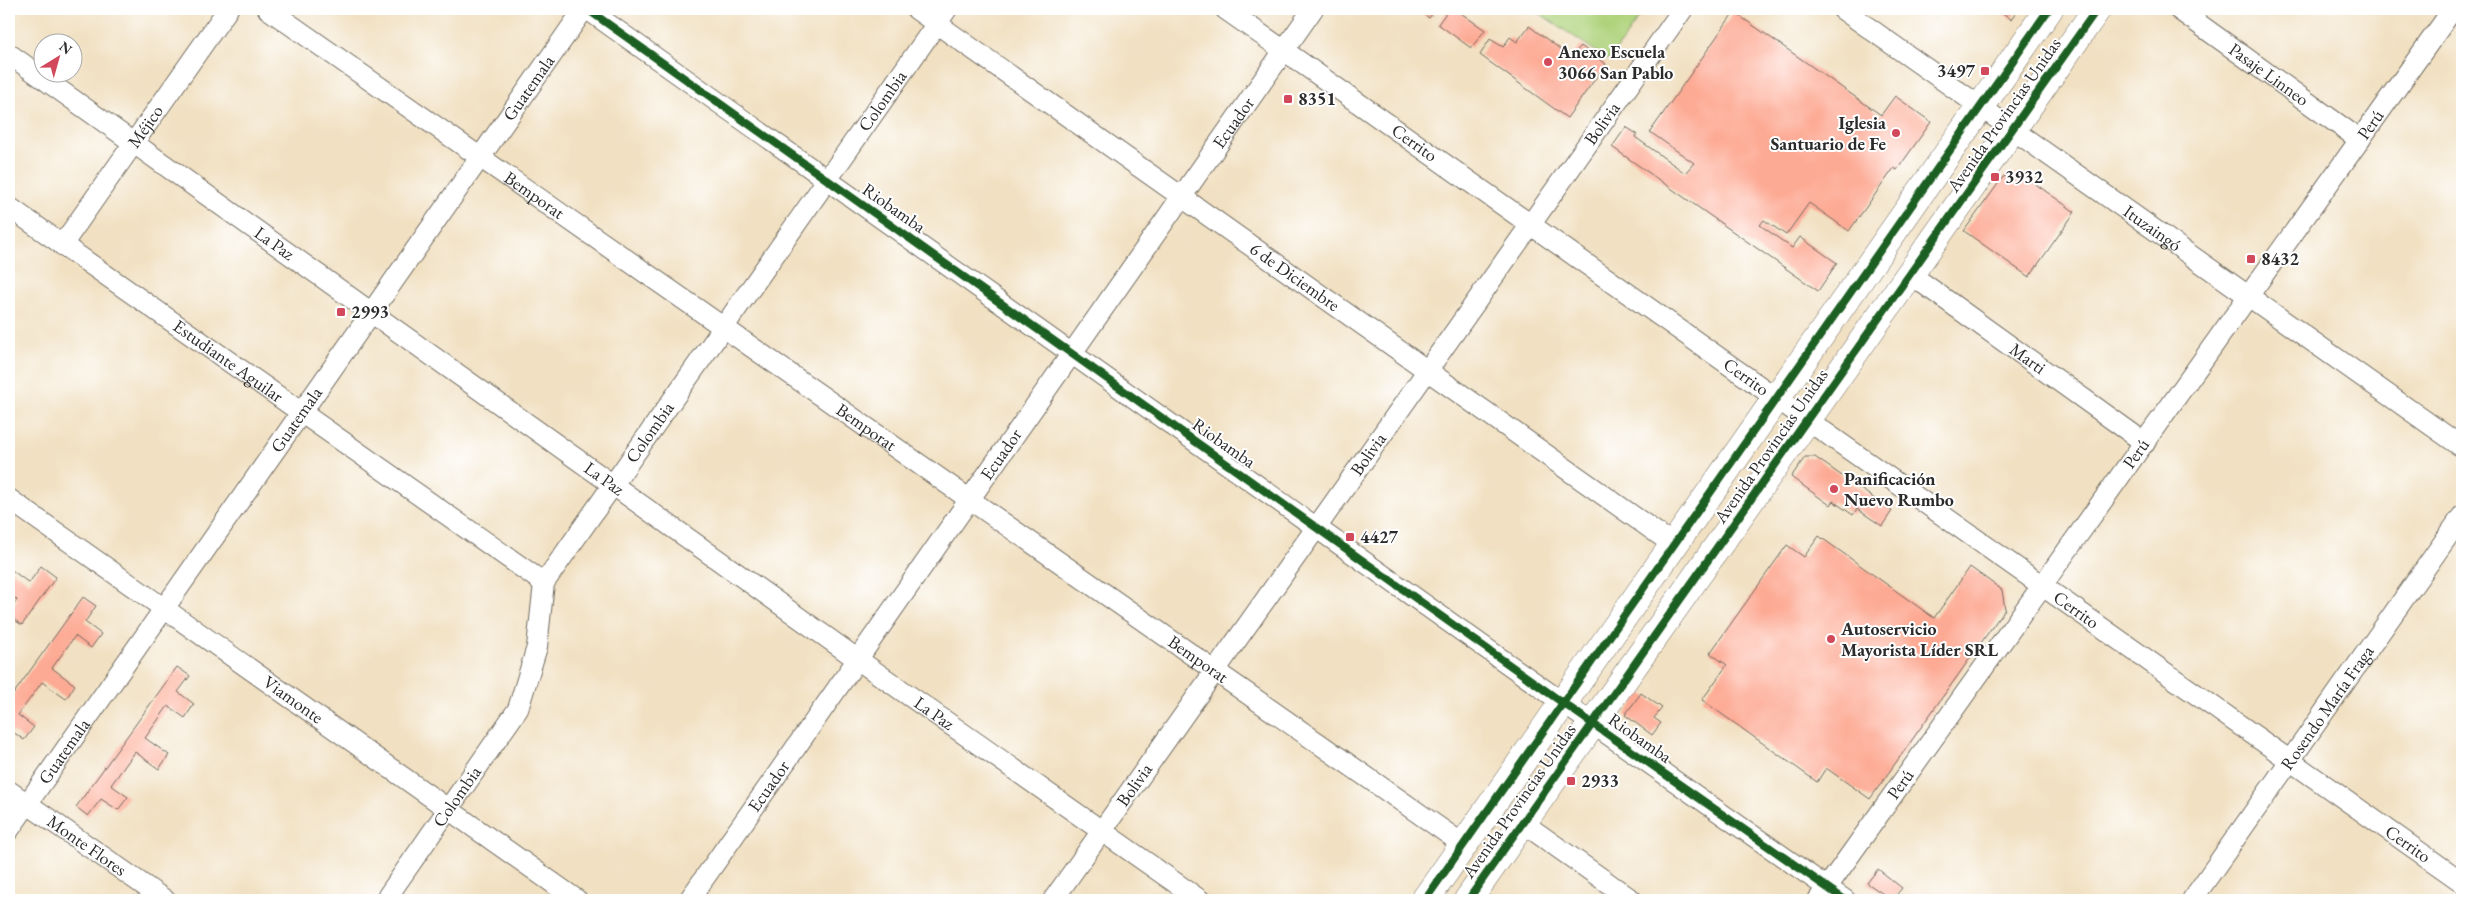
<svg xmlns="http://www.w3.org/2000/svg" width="2471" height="909" font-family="'EB Garamond',serif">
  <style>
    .grass { fill: #afd37c; stroke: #6d7f54 }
    .building { fill: #fdaa94 }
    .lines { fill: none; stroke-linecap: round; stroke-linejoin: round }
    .minor-casing { stroke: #706a60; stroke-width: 22 }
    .secondary-casing { stroke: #706a60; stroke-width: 29 }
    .minor { stroke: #fff; stroke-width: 20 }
    .secondary { stroke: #fff; stroke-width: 28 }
    .cycleway-casing { stroke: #fff; stroke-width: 11 }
    .cycleway { stroke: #1b5e20; stroke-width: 8 }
    .poi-dot { fill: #d1495b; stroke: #fff; stroke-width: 2 }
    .labels { text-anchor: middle; stroke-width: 4; stroke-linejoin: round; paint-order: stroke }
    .poi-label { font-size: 18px; font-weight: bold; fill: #2b2b2b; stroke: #fff; text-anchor: start }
    .street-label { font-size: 18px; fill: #2b2b2b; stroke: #fff }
  </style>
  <rect width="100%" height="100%" fill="#fff"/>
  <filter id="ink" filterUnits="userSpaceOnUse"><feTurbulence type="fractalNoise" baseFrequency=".02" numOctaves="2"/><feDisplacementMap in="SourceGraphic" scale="10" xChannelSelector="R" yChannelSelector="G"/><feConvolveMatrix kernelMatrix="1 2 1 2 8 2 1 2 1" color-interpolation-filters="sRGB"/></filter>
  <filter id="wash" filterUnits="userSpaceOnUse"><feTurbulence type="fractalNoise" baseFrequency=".0096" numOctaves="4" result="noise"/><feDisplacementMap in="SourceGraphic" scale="20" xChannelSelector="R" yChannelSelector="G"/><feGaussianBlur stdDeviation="1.12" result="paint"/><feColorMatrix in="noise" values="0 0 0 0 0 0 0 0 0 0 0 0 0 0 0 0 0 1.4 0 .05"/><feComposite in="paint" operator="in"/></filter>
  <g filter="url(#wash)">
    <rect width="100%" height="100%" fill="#f1e0c1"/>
    <!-- grass -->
    <path class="grass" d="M 1533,9 L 1645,9 L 1609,60 Z"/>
    <g id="blocks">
      <!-- building -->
      <path class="building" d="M 1416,9 L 1436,9 L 1429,18 Z
        M 1449,9 L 1455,9 L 1485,30 L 1471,48 L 1438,24 Z
        M 1997,9 L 2018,9 L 2011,19 Z
        M 1734,12 L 1881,115 L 1895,96 L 1931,122 L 1897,170 L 1894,168 L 1849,231 L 1809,203 L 1786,235 L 1764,220 L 1760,225 L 1792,248 L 1800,237 L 1837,263 L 1818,291 L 1612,147 L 1626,127 L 1637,134 L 1635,137 L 1685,173 L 1694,163 L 1650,132 Z
        M 1529,26 L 1571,57 L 1581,46 L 1606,64 L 1567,118 L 1480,55 L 1490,39 L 1503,47 L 1510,37 L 1517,42 Z
        M 2020,173 L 2075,212 L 2029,277 L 1964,231 L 2003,177 Z
        M 1805,457 L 1815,457 L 1892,511 L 1882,526 L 1857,509 L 1853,515 L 1833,501 L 1830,505 L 1791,477 Z
        M 1819,536 L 1934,618 L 1970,567 L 2002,590 L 2005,609 L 1870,799 L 1826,768 L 1817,782 L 1702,700 L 1727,665 L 1710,653 L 1787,545 L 1804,557 Z
        M 41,566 L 56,577 L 22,625 L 9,616 L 9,611 L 17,600 L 9,593 L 9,568 L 29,583 Z
        M 83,597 L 96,606 L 85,622 L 101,634 L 91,648 L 75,636 L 52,668 L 75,685 L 66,699 L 42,682 L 18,715 L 34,727 L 24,740 L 9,729 L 9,700 Z
        M 177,667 L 190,676 L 178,692 L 194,704 L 185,718 L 168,706 L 145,738 L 169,755 L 159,769 L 135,752 L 111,785 L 128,797 L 118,810 L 101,799 L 88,816 L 76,807 Z
        M 1641,693 L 1662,708 L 1654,718 L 1661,723 L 1652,735 L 1625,715 Z
        M 1878,869 L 1902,888 L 1892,900 L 1867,883 Z"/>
    </g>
  </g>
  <g filter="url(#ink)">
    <use href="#blocks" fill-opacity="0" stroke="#706a60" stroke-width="1"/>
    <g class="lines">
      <!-- minor casing -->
      <g class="minor-casing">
        <g id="minor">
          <path id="s1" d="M 268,9 L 1464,845"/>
          <path d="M 587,9 L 1563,703 L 1845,900"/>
          <path id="s2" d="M 916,9 L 1674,545"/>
          <path id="s3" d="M 1225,9 L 2462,882"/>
          <path id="s4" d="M 1842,9 L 2462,447"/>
          <path id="s5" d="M 2178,9 L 2360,140"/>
          <path id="s6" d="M 9,54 L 857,659 L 1200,900"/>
          <path id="s7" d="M 9,207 L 544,583"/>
          <path id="s8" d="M 62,245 L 228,9"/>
          <path id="s9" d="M 1910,274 L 2145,443"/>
          <path id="s10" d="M 9,499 L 577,900"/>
          <path id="s11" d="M 9,791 L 165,900"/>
          <path d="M 1523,823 L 1632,900"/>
          <path id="s12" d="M 9,830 L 584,9"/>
          <path id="s13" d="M 385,900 L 518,709 L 537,647 L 544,583 L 947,9"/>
          <path id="s14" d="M 689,900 L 1313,9"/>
          <path id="s15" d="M 1053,900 L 1683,9"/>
          <path id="s16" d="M 1818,900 L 2453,9"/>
          <path id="s17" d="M 2192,900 L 2462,516"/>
        </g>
      </g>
      <!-- secondary casing -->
      <g class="secondary-casing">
        <path id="secondary" d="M 1425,900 L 2049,9
          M 1468,900 L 2097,9"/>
      </g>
      <!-- minor -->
      <use href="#minor" class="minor"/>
      <!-- secondary -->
      <use href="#secondary" class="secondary"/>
      <!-- cycleway casing -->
      <g class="cycleway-casing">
        <path id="cycleway" d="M 587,9 L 1563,703 L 1845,900
          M 1425,900 L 2049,9
          M 1468,900 L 2097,9"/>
      </g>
      <!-- cycleway -->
      <use href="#cycleway" class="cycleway"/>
    </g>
  </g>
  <!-- markers -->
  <g class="poi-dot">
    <circle cx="1548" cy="62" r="5"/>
    <rect x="1980" y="66" width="10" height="10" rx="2.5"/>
    <rect x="1283" y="94" width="10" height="10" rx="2.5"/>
    <circle cx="1896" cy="133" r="5"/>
    <rect x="1990" y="172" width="10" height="10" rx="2.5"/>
    <rect x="2246" y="254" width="10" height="10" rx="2.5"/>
    <rect x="336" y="307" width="10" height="10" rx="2.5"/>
    <circle cx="1834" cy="489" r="5"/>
    <rect x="1345" y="532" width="10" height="10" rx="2.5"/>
    <circle cx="1831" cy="639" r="5"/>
    <rect x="1566" y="776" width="10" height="10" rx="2.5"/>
  </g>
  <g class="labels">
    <!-- poi labels -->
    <g class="poi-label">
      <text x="1558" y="58">Anexo Escuela<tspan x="1558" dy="21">3066 San Pablo</tspan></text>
      <text x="1975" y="77" text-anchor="end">3497</text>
      <text x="1298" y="105">8351</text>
      <text x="1886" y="129" text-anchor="end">Iglesia<tspan x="1886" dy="21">Santuario de Fe</tspan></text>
      <text x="2005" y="183">3932</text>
      <text x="2261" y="265">8432</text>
      <text x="351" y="318">2993</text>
      <text x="1844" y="485">Panificación<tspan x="1844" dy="21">Nuevo Rumbo</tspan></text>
      <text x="1360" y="543">4427</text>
      <text x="1841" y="635">Autoservicio<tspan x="1841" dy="21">Mayorista Líder SRL</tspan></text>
      <text x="1581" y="787">2933</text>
    </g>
    <!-- street labels -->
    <g class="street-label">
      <text dy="6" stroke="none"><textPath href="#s5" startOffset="112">Pasaje Linneo</textPath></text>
      <text dy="6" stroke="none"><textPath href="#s12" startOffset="906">Guatemala</textPath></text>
      <text dy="6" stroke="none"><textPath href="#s13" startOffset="951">Colombia</textPath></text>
      <text transform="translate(2004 115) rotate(-55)" y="6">Avenida Provincias Unidas</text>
      <text dy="6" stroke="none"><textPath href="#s14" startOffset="949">Ecuador</textPath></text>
      <text dy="6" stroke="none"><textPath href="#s15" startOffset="951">Bolivia</textPath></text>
      <text dy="6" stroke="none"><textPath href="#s16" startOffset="952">Perú</textPath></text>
      <text dy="6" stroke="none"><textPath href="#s8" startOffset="145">Méjico</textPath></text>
      <text dy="6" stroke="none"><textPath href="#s3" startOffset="232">Cerrito</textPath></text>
      <text dy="6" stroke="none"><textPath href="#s1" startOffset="325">Bemporat</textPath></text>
      <text transform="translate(894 208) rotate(35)" y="6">Riobamba</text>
      <text dy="6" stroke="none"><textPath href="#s4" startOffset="380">Ituzaingó</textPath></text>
      <text dy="6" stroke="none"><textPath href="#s6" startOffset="326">La Paz</textPath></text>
      <text dy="6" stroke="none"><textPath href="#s2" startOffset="464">6 de Diciembre</textPath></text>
      <text dy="6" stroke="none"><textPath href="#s9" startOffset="145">Marti</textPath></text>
      <text dy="6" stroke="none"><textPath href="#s7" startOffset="268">Estudiante Aguilar</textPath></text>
      <text dy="6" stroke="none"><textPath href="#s3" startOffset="638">Cerrito</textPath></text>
      <text dy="6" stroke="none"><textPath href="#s12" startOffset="501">Guatemala</textPath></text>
      <text dy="6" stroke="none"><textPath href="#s1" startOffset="730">Bemporat</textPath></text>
      <text dy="6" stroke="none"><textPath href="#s13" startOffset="546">Colombia</textPath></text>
      <text transform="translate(1224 443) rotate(35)" y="6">Riobamba</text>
      <text transform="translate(1771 446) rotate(-55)" y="6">Avenida Provincias Unidas</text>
      <text dy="6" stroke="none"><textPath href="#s15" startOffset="546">Bolivia</textPath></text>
      <text dy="6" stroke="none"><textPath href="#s14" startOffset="544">Ecuador</textPath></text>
      <text dy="6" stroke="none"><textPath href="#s16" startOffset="548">Perú</textPath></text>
      <text dy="6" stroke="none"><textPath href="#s6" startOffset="731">La Paz</textPath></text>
      <text dy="6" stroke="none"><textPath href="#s3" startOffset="1042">Cerrito</textPath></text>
      <text dy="6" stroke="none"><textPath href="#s1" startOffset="1135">Bemporat</textPath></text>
      <text dy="6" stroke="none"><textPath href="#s10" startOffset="348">Viamonte</textPath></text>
      <text dy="6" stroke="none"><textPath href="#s17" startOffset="235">Rosendo María Fraga</textPath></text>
      <text dy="6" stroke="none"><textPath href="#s6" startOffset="1136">La Paz</textPath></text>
      <text transform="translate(1640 738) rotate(35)" y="6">Riobamba</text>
      <text dy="6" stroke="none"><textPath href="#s12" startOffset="96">Guatemala</textPath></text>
      <text dy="6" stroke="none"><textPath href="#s16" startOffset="142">Perú</textPath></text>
      <text dy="6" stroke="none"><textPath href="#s15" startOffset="141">Bolivia</textPath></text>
      <text dy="6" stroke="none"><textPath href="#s14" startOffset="139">Ecuador</textPath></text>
      <text dy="6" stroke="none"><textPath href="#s13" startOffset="126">Colombia</textPath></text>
      <text transform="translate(1519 801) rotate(-55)" y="6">Avenida Provincias Unidas</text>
      <text dy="6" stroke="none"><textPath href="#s3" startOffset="1448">Cerrito</textPath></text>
      <text dy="6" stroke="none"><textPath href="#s11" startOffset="95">Monte Flores</textPath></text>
    </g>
  </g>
  <!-- margin -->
  <rect width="2471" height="909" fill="none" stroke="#fff" stroke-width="30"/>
  <!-- north arrow -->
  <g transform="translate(58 58) rotate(37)"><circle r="24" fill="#ffffff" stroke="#aaaaaa"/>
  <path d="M0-4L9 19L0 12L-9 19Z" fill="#d1495b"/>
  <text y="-8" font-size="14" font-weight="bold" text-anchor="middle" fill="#2b2b2b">N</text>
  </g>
</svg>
